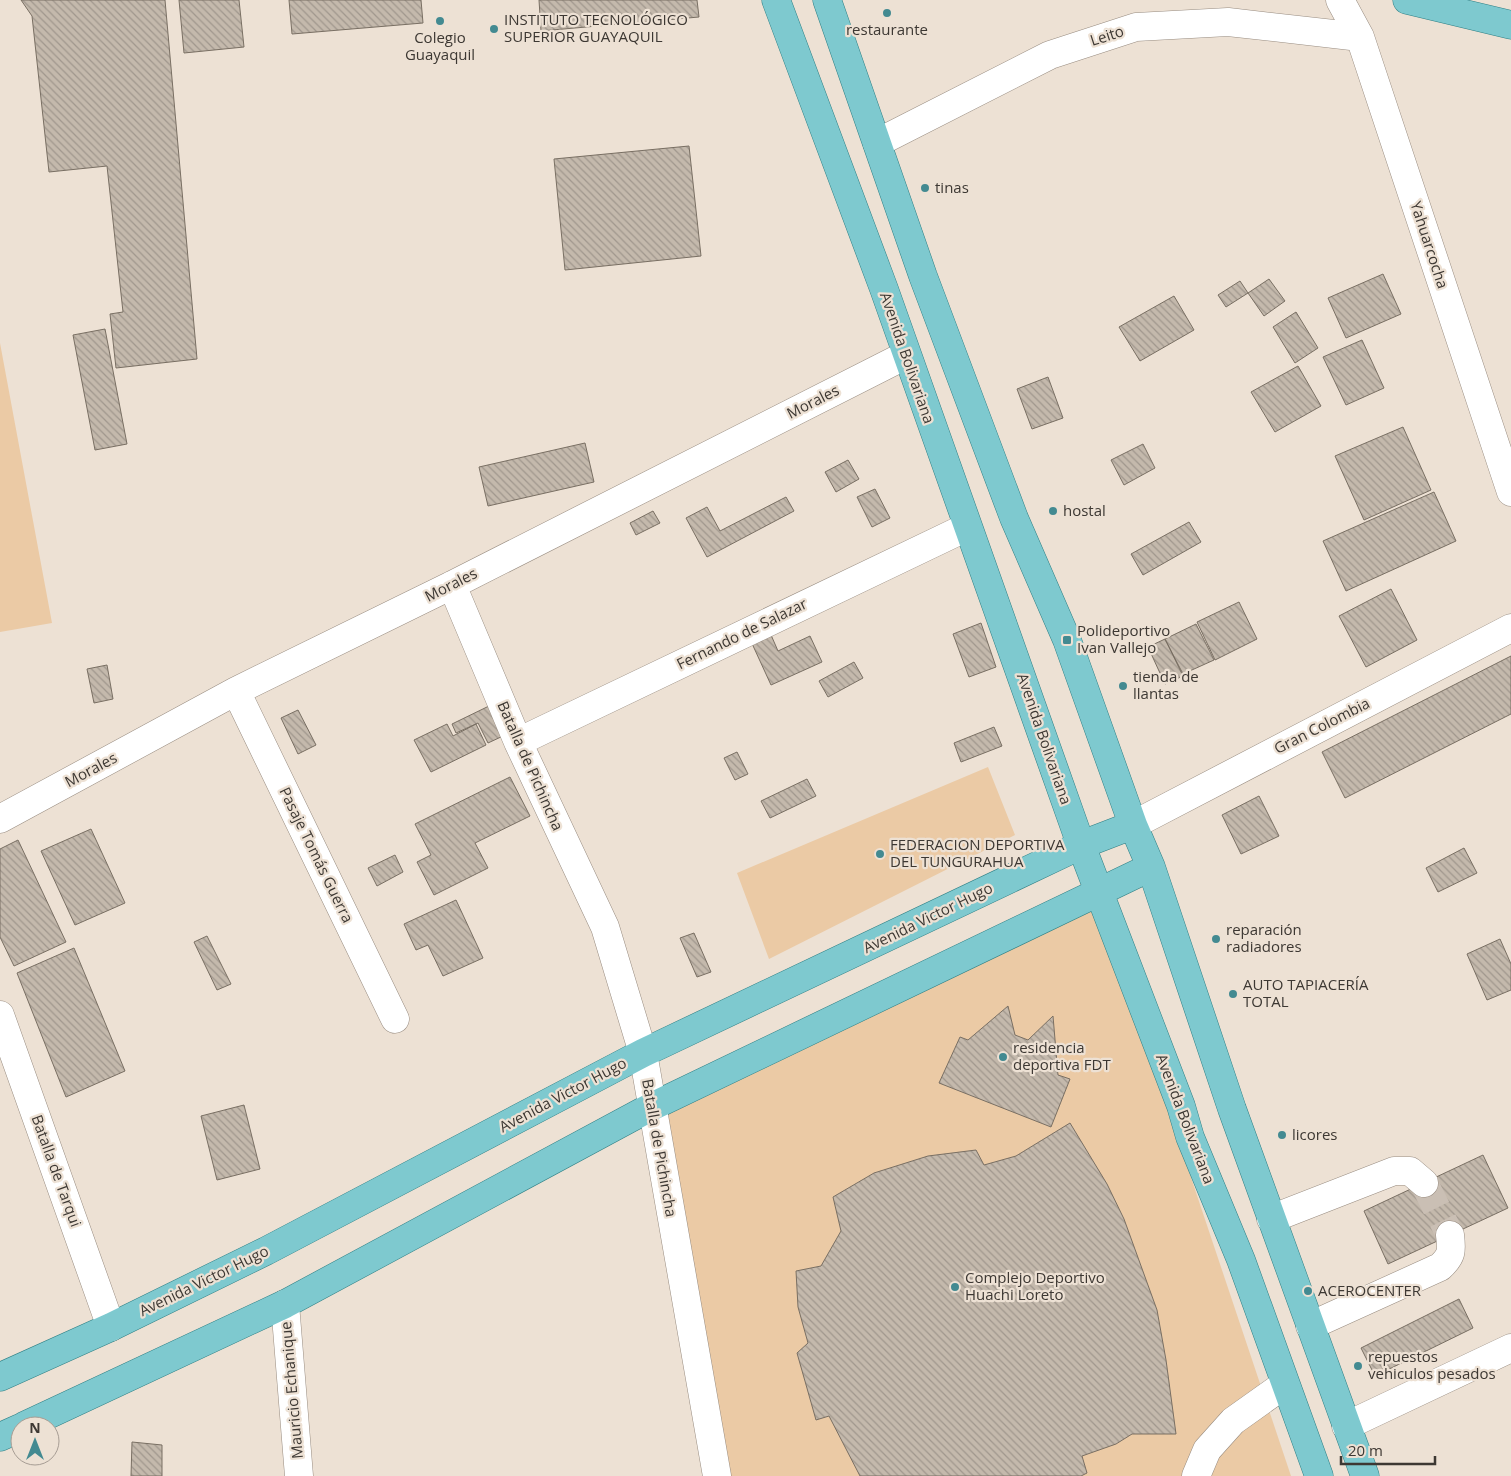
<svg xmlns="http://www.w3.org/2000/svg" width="1511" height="1476" font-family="'Open Sans',sans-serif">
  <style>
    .pitch { fill: #ebcaa5 }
    .building { fill: url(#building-back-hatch); stroke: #796f63 }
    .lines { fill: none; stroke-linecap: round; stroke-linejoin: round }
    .minor-tunnel { stroke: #cabfb4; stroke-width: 28; stroke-dasharray: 28 14; stroke-linecap: butt }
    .minor-casing { stroke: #988c80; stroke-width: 29 }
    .major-casing { stroke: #2f7f84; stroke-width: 29 }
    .minor { stroke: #fff; stroke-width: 28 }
    .major { stroke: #7ec9cf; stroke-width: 28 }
    .poi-dot { fill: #438a91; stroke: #ede1d4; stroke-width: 2 }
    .labels { text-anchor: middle; stroke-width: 4.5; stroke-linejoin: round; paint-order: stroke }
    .poi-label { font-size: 15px; fill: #3d3833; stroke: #ede1d4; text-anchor: start }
    .street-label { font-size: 15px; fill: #3d3833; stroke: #ede1d4 }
  </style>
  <defs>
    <pattern id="building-back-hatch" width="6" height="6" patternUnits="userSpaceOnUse" patternTransform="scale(1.25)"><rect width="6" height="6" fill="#c4b9ac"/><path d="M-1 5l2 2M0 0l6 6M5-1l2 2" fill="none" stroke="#a0978d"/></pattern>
  </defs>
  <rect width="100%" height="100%" fill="#ede1d4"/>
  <!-- pitch -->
  <path class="pitch" d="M 0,343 L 52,623 L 0,632 Z
    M 988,767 L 1015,835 L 769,959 L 737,873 Z
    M 1096,894 L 1291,1476 L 717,1476 L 651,1107 Z"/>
  <!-- building -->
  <path class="building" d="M 165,0 L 197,359 L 116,368 L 110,314 L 123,312 L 107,166 L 49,172 L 32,16 L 21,0 Z
    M 179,0 L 239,0 L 244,47 L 184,53 Z
    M 289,0 L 421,0 L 423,23 L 292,34 Z
    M 539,0 L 697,0 L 699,17 L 541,31 Z
    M 689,146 L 701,256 L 565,270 L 554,159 Z
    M 1383,274 L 1401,314 L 1346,338 L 1328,298 Z
    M 1269,279 L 1285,301 L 1264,316 L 1248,293 Z
    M 1240,281 L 1248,293 L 1226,307 L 1218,295 Z
    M 1174,296 L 1194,330 L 1140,361 L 1119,327 Z
    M 1296,312 L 1318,348 L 1295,363 L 1273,327 Z
    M 105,329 L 127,444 L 95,450 L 73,335 Z
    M 1362,340 L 1384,388 L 1346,405 L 1323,357 Z
    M 1298,366 L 1321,406 L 1275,432 L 1251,392 Z
    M 1048,377 L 1063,418 L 1032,429 L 1017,389 Z
    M 1403,427 L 1431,490 L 1364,520 L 1335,456 Z
    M 585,443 L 594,482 L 488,506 L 479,467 Z
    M 1143,444 L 1155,468 L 1124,485 L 1111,460 Z
    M 848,460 L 859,479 L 836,492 L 825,472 Z
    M 875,489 L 890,518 L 872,527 L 857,497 Z
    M 1434,492 L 1456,541 L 1346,591 L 1323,541 Z
    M 786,497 L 794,511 L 707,557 L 686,518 L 707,507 L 720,531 Z
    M 653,511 L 660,523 L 636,535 L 630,523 Z
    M 1189,522 L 1201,542 L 1143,575 L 1131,554 Z
    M 1391,589 L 1417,640 L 1366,667 L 1339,616 Z
    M 1239,602 L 1257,639 L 1215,660 L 1197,622 Z
    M 981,623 L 996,667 L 969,677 L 953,634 Z
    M 1196,624 L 1214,660 L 1183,674 L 1165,639 Z
    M 768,628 L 778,651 L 810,636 L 822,662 L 771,685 L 749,637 Z
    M 1165,639 L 1183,676 L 1165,684 L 1148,647 Z
    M 1511,656 L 1511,714 L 1345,798 L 1322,752 Z
    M 854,662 L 863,678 L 828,697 L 819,681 Z
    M 107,665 L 113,699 L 94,703 L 87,669 Z
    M 489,706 L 503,736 L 488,743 L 478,723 L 456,733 L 452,724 Z
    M 298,710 L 316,745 L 298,754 L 281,718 Z
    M 447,724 L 453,736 L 476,724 L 486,745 L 431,772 L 414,740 Z
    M 994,727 L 1002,746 L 961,762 L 954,743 Z
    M 737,752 L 748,774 L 735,780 L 724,758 Z
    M 510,777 L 530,816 L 475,843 L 488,868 L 434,895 L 417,862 L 431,855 L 415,824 Z
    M 807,779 L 816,796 L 770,818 L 761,801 Z
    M 1259,796 L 1279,836 L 1241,854 L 1222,815 Z
    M 91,829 L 125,903 L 75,925 L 41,851 Z
    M 18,840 L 66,942 L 14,966 L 0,937 L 0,849 Z
    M 1464,848 L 1477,873 L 1438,892 L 1426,868 Z
    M 395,855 L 403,872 L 377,886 L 368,868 Z
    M 456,900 L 483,958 L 443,976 L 428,945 L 416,950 L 404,924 Z
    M 694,933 L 711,972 L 697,977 L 680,938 Z
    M 207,936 L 231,984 L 217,990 L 194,942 Z
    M 1500,939 L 1511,964 L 1511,990 L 1487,1000 L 1467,954 Z
    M 74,948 L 125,1071 L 66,1097 L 17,973 Z
    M 1008,1006 L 1015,1035 L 1028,1040 L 1053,1016 L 1058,1075 L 1070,1079 L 1051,1127 L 939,1083 L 960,1037 L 968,1040 Z
    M 244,1105 L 260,1169 L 217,1180 L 201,1116 Z
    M 1070,1123 L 1107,1184 L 1124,1219 L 1157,1310 L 1166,1360 L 1176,1434 L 1132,1434 L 1116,1444 L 1082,1456 L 1087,1473 L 1081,1476 L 860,1476 L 829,1416 L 816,1420 L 797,1353 L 808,1343 L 798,1307 L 796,1271 L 821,1266 L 841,1231 L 833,1197 L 874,1173 L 928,1156 L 976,1150 L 984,1165 L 1016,1156 Z
    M 1483,1155 L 1508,1208 L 1388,1264 L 1364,1211 Z
    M 1459,1299 L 1473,1328 L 1375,1376 L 1361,1348 Z
    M 132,1442 L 162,1445 L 162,1476 L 131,1476 Z"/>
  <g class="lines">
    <!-- minor-tunnel -->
    <path class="minor-tunnel" d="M 1424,1183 L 1450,1235"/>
    <!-- minor casing -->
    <g class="minor-casing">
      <path id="minor" d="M 1340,0 L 1360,37 L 1511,492
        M 877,143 L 1050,55 L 1136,27 L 1228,22 L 1360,37
        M 452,585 L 518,742 L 605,927 L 643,1053 L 717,1476
        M 236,691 L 395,1019
        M 518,742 L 967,527
        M 0,819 L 236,691 L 452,585 L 906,355
        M 1133,825 L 1511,628
        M 0,1015 L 111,1327
        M 1271,1219 L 1394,1171 L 1410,1171 L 1424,1183
        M 285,1304 L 299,1476
        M 1310,1326 L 1440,1267 C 1452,1256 1452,1251 1450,1235
        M 1346,1426 L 1511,1348
        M 1196,1476 L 1207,1450 L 1233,1421 L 1285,1384"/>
    </g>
    <!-- major casing -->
    <g class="major-casing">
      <path id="major" d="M 776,0 L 884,289 L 1081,845 L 1181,1106 L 1190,1137 L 1241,1260 L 1319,1476
        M 827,0 L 923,276 L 1014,518 L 1067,640 L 1133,825 L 1151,867 L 1232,1109 L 1365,1476
        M 1407,0 L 1511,25
        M 0,1377 L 111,1327 L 266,1251 L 643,1053 L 1081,845 L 1133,825
        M 24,1426 L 285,1304 L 651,1107 L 1151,867
        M 0,1437 L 20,1428"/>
    </g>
    <!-- minor -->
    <use href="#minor" class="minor"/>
    <!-- major -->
    <use href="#major" class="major"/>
  </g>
  <!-- markers -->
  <g class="poi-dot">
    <circle cx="887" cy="13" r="5"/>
    <circle cx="440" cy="21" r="5"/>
    <circle cx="494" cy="29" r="5"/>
    <circle cx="925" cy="188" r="5"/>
    <circle cx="1053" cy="511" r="5"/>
    <rect x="1062" y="635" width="10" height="10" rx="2.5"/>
    <circle cx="1123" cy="686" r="5"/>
    <circle cx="880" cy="854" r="5"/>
    <circle cx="1216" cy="939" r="5"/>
    <circle cx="1233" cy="994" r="5"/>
    <circle cx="1003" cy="1057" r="5"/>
    <circle cx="1282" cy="1135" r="5"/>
    <circle cx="955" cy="1287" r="5"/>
    <circle cx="1308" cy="1291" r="5"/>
    <circle cx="1358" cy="1366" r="5"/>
  </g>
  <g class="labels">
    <!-- poi labels -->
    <g class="poi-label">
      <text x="504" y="25">INSTITUTO TECNOLÓGICO<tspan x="504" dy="17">SUPERIOR GUAYAQUIL</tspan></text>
      <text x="887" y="35" text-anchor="middle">restaurante</text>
      <text x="440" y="43" text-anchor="middle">Colegio<tspan x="440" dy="17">Guayaquil</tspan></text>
      <text x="935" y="193">tinas</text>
      <text x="1063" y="516">hostal</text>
      <text x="1077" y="636">Polideportivo<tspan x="1077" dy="17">Ivan Vallejo</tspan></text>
      <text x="1133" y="682">tienda de<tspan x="1133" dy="17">llantas</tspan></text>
      <text x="890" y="850">FEDERACION DEPORTIVA<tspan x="890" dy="17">DEL TUNGURAHUA</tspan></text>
      <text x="1226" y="935">reparación<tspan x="1226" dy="17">radiadores</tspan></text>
      <text x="1243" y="990">AUTO TAPIACERÍA<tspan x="1243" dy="17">TOTAL</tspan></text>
      <text x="1013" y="1053">residencia<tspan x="1013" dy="17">deportiva FDT</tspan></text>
      <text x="1292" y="1140">licores</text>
      <text x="965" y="1283">Complejo Deportivo<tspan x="965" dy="17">Huachi Loreto</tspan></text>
      <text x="1318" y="1296">ACEROCENTER</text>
      <text x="1368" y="1362">repuestos<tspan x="1368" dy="17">vehiculos pesados</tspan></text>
    </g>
    <!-- street labels -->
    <g class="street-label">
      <text transform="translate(1107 36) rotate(-18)" y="5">Leito</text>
      <text transform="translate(1429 245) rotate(72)" y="5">Yahuarcocha</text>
      <text transform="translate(907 358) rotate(71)" y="5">Avenida Bolivariana</text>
      <text transform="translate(813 402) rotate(-27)" y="5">Morales</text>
      <text transform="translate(451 585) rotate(-27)" y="5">Morales</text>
      <text transform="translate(742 634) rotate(-26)" y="5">Fernando de Salazar</text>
      <text transform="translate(1322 726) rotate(-27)" y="5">Gran Colombia</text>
      <text transform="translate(1044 739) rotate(71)" y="5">Avenida Bolivariana</text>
      <text transform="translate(530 766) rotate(66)" y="5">Batalla de Pichincha</text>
      <text transform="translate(91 770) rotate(-28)" y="5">Morales</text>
      <text transform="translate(316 855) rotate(64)" y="5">Pasaje Tomás Guerra</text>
      <text transform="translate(928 918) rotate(-26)" y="5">Avenida Victor Hugo</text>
      <text transform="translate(563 1095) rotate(-28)" y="5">Avenida Victor Hugo</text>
      <text transform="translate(1185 1119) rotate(69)" y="5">Avenida Bolivariana</text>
      <text transform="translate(659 1148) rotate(80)" y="5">Batalla de Pichincha</text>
      <text transform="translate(56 1171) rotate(70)" y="5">Batalla de Tarqui</text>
      <text transform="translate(204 1281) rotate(-26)" y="5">Avenida Victor Hugo</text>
      <text transform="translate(292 1390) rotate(-95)" y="5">Mauricio Echanique</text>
    </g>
  </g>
  <!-- north arrow -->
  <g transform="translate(35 1441)"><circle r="24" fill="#ede1d4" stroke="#a79d94"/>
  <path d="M0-4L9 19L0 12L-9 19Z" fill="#438a91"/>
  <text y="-8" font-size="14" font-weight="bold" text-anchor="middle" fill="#3d3833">N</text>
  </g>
  <!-- scale -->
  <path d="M1341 1456v8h94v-8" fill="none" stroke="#3d3833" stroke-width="2.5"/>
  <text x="1348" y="1456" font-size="15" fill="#3d3833" stroke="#ede1d4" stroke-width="4" paint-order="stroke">20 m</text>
</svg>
